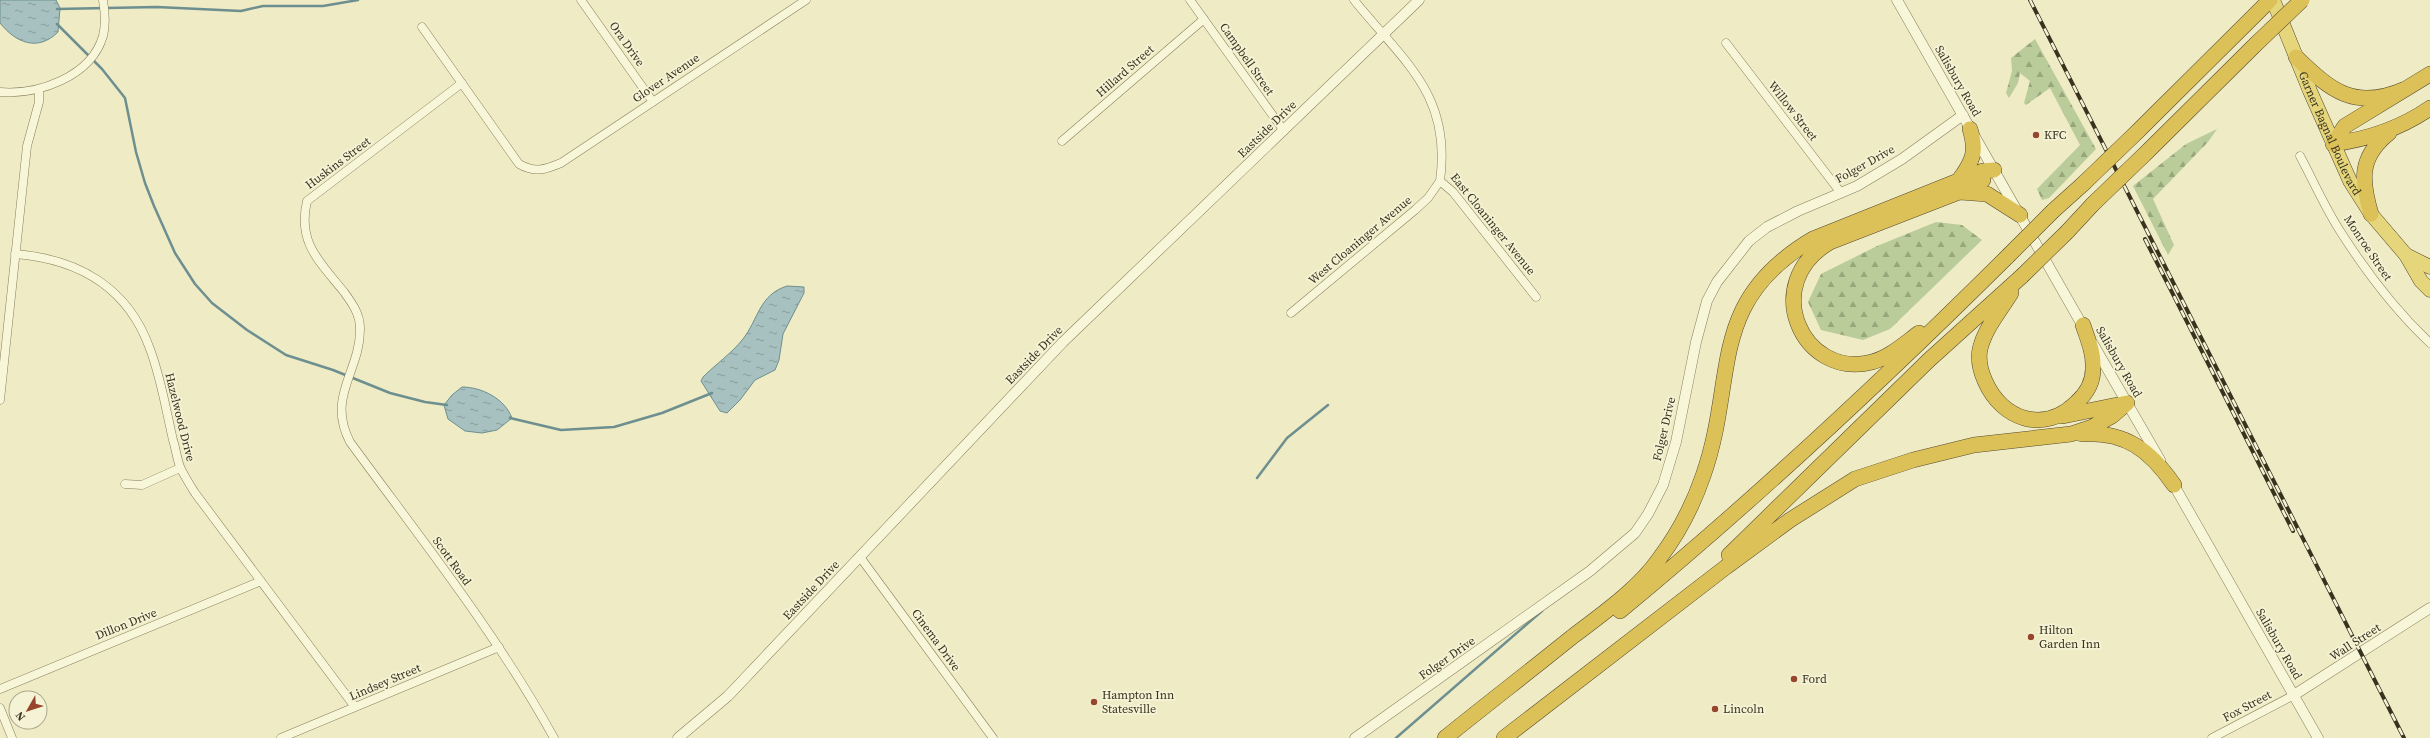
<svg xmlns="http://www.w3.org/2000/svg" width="2430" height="738" font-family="'Source Serif 4',serif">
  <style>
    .forest { fill: url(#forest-firs) }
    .water { fill: url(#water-ripples); stroke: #6d8f8f }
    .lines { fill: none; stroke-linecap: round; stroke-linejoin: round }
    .stream { stroke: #6d8f8f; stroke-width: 2.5 }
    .minor-casing { stroke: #887e5b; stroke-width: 9 }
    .tertiary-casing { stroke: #887e5b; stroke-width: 11 }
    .trunk-casing { stroke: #564b2f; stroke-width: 15 }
    .motorway-casing { stroke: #564b2f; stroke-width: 16 }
    .minor { stroke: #f8f6d9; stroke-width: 8 }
    .tertiary { stroke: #f8f6d9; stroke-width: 10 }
    .trunk { stroke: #e6d67b; stroke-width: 14 }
    .motorway { stroke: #dbc158; stroke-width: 15 }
    .rail-casing { stroke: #39321f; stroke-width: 4 }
    .rail { stroke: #f5f3d5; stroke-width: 2.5; stroke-dasharray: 8; stroke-linecap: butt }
    .motorway-bridge-casing { stroke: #564b2f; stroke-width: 16; stroke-linecap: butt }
    .motorway-bridge { stroke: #dbc158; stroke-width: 15 }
    .poi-dot { fill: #97452c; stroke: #f5f3d5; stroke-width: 1.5 }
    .labels { text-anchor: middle; stroke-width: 3.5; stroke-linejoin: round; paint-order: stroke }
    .street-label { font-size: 12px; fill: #39321f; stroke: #f5f3d5 }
    .poi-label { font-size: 12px; fill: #39321f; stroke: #f5f3d5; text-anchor: start }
  </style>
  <defs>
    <pattern id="forest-firs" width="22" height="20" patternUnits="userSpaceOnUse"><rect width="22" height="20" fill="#bacc99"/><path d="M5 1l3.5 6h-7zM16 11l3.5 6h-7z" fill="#98a67c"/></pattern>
    <pattern id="water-ripples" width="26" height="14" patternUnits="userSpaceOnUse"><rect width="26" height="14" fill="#a7c1c0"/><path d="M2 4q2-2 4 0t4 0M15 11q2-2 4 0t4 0" fill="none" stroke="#899d9b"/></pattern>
  </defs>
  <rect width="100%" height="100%" fill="#eeebc5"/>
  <!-- forest -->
  <path class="forest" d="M 2035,39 L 2096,149 L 2049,198 L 2042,200 L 2037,189 L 2080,145 L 2050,88 L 2026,105 L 2024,103 L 2030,81 L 2020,73 L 2018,83 L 2009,98 L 2006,93 L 2012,71 L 2011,58 Z
    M 2217,129 L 2208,142 L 2153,199 L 2174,245 L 2168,255 L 2133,186 L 2186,144 Z
    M 1936,222 L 1962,225 L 1982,240 L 1890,329 L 1863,340 L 1821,330 L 1808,302 L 1821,274 L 1877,246 Z"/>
  <!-- water -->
  <path class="water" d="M 0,0 L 56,0 L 60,8 L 58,32 C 38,52 16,43 0,23 Z
    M 787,286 L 804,287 L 804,293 L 783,334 L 779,360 L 775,370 L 755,380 L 740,400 L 727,413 L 720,411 L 701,381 L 703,377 C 716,364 732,353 743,339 C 759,318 759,295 787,286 Z
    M 462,387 C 482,387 505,399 512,418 L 497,430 L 482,433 L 465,431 L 448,419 L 444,405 L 452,395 Z"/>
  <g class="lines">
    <!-- stream -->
    <path class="stream" d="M 57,9 L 157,7 L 241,11 L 263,6 L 323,6 L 358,0
      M 57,24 L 102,69 L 125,98 L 136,152 L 145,183 L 154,206 L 175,253 L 195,284 L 212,303 L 247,330 L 286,355 L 333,370 L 390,393 L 425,402 L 447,405
      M 510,418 L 561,430 L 614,427 L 662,413 L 712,393
      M 1257,478 L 1287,438 L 1328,405
      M 1396,738 L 1542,611"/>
    <!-- minor casing -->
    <g class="minor-casing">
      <path id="minor" d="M 581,0 L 653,102
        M 1190,0 L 1284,131
        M 1354,0 C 1403,61 1452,94 1440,181 L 1453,192 L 1536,297
        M 422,27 L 519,164 C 535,173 544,170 561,163 L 806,0
        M 1726,43 L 1841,193
        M 462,83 L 307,201 C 297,243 320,262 344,292 C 352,303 360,314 360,328 C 361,371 326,396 350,442 C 421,539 496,633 554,738
        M 0,92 C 38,95 91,77 103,36 C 106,24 105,12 103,0
        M 1062,141 L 1204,19
        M 2300,156 C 2314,182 2326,210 2342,234 C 2367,273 2396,311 2430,343
        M 15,254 C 78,259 128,287 150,349 C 161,378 166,410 173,440 C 176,449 177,461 181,469 C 185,477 190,485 195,493 L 355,707
        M 1291,313 L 1415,210 L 1428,198 L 1440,181
        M 0,400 L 27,146 L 39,102 L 39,89
        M 125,484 L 142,485 L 180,468
        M 860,557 L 993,738
        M 0,689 L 261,581
        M 0,708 L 12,738
        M 281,738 L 499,647
        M 2212,738 L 2294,695"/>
    </g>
    <!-- tertiary casing -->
    <g class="tertiary-casing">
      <path id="tertiary" d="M 1897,0 L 2085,330
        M 2093,344 L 2160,460
        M 2171,480 L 2318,738
        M 2294,695 L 2430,608
        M 678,738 L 728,696 L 1063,342 L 1419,0
        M 1355,738 L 1590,571 L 1635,533 L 1648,514 L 1663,485 L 1676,442 L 1696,342 L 1707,301 L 1717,282 L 1749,241 L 1767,227 L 1798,211 L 1857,186 L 1902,159 L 1963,115"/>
    </g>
    <!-- trunk casing -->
    <g class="trunk-casing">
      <g id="trunk">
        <path id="s1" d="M 2273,0 L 2310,91 L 2350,181 L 2371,214 L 2406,255 L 2421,281 L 2430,290"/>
        <path d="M 2406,255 L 2430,267"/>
      </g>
    </g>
    <!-- motorway casing -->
    <g class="motorway-casing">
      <path id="motorway" d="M 2296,57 C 2331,91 2355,111 2405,89
        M 2137,132 L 2270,0
        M 2333,144 L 2345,126 L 2430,74
        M 2333,144 C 2369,139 2400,129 2430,108
        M 2147,152 L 2255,45
        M 1959,180 C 1973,161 1977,152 1970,129
        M 1960,192 L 1987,194 L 2020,215
        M 2053,211 L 2083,184
        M 2371,214 C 2361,180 2359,157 2389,133
        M 2067,232 L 2093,204
        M 2011,293 C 2000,311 1985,328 1980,349 C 1978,359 1981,372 1985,381 C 2002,420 2044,434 2076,403 C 2085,395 2093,383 2093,369 C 2094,353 2088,340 2083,325
        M 1919,333 C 1904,344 1890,357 1872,362 C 1802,380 1759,283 1830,242 L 1959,192 L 1983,180
        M 2063,416 L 2127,403
        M 2082,434 C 2125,431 2150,450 2174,485
        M 1729,555 L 1929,360 L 2022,276
        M 1620,611 C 1756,499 1883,380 2008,256
        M 1445,738 C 1487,704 1530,671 1572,637 C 1601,615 1638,589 1659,559 C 1678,534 1693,505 1703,476 C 1738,377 1705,303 1813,239 L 1983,171 L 1994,170
        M 1504,738 L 1726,567 L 1790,520 L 1855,479 L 1913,460 L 1974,445 L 2071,434 L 2092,427 L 2112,416 L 2127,403"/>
    </g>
    <!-- minor -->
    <use href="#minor" class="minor"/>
    <!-- tertiary -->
    <use href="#tertiary" class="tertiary"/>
    <!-- trunk -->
    <use href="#trunk" class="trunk"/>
    <!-- motorway -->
    <use href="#motorway" class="motorway"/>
    <!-- rail casing -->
    <g class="rail-casing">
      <path id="rail" d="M 2030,0 L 2404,738
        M 2145,239 L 2293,531"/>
    </g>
    <!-- rail -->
    <use href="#rail" class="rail"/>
    <!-- motorway-bridge casing -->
    <g class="motorway-bridge-casing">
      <path id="motorway-bridge" d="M 2255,45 L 2302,0
        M 2083,184 L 2137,132
        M 2093,204 L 2147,152
        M 2008,256 L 2053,211
        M 2022,276 L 2067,232"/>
    </g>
    <!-- motorway-bridge -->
    <use href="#motorway-bridge" class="motorway-bridge"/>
  </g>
  <!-- markers -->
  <g class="poi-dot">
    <circle cx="2036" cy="135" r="4"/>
    <circle cx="2031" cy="637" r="4"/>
    <circle cx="1794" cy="679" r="4"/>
    <circle cx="1094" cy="702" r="4"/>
    <circle cx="1715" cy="709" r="4"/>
  </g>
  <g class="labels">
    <!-- street labels -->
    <g class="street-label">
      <text transform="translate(627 44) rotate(55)" y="4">Ora Drive</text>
      <text transform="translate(1247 59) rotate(55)" y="4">Campbell Street</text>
      <text transform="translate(1125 71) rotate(-41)" y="4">Hillard Street</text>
      <text transform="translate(666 78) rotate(-34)" y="4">Glover Avenue</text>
      <text transform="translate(1958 81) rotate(60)" y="4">Salisbury Road</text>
      <text transform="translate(1793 111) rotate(52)" y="4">Willow Street</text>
      <text transform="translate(1267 129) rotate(-44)" y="4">Eastside Drive</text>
      <text dy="4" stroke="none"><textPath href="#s1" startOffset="145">Garner Bagnal Boulevard</textPath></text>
      <text transform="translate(338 163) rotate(-37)" y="4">Huskins Street</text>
      <text transform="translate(1865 164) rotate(-29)" y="4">Folger Drive</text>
      <text transform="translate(1493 224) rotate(51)" y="4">East Cloaninger Avenue</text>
      <text transform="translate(1360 240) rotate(-40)" y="4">West Cloaninger Avenue</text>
      <text transform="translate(2368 248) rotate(56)" y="4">Monroe Street</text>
      <text transform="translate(1034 355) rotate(-46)" y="4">Eastside Drive</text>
      <text transform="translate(2119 362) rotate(60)" y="4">Salisbury Road</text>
      <text transform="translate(180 417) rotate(76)" y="4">Hazelwood Drive</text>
      <text transform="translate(1664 429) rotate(-77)" y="4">Folger Drive</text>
      <text transform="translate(452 561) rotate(54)" y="4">Scott Road</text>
      <text transform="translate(811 590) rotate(-47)" y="4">Eastside Drive</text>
      <text transform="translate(126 624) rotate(-22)" y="4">Dillon Drive</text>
      <text transform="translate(936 640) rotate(54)" y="4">Cinema Drive</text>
      <text transform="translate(2355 642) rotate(-33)" y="4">Wall Street</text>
      <text transform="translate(2279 644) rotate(60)" y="4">Salisbury Road</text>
      <text transform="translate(1447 658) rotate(-35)" y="4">Folger Drive</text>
      <text transform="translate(385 682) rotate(-23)" y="4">Lindsey Street</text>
      <text transform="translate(2247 706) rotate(-28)" y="4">Fox Street</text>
    </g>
    <!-- poi labels -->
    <g class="poi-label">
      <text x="2044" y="139">KFC</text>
      <text x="2039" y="634">Hilton<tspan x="2039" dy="14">Garden Inn</tspan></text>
      <text x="1802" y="683">Ford</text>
      <text x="1102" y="699">Hampton Inn<tspan x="1102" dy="14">Statesville</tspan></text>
      <text x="1723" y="713">Lincoln</text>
    </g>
  </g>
  <!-- north arrow -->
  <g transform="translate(28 710) rotate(231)"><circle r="19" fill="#f5f3d5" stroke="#aaa68c"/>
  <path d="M0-3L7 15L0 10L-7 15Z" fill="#97452c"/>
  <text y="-6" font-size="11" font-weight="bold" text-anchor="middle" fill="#39321f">N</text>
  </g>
</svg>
